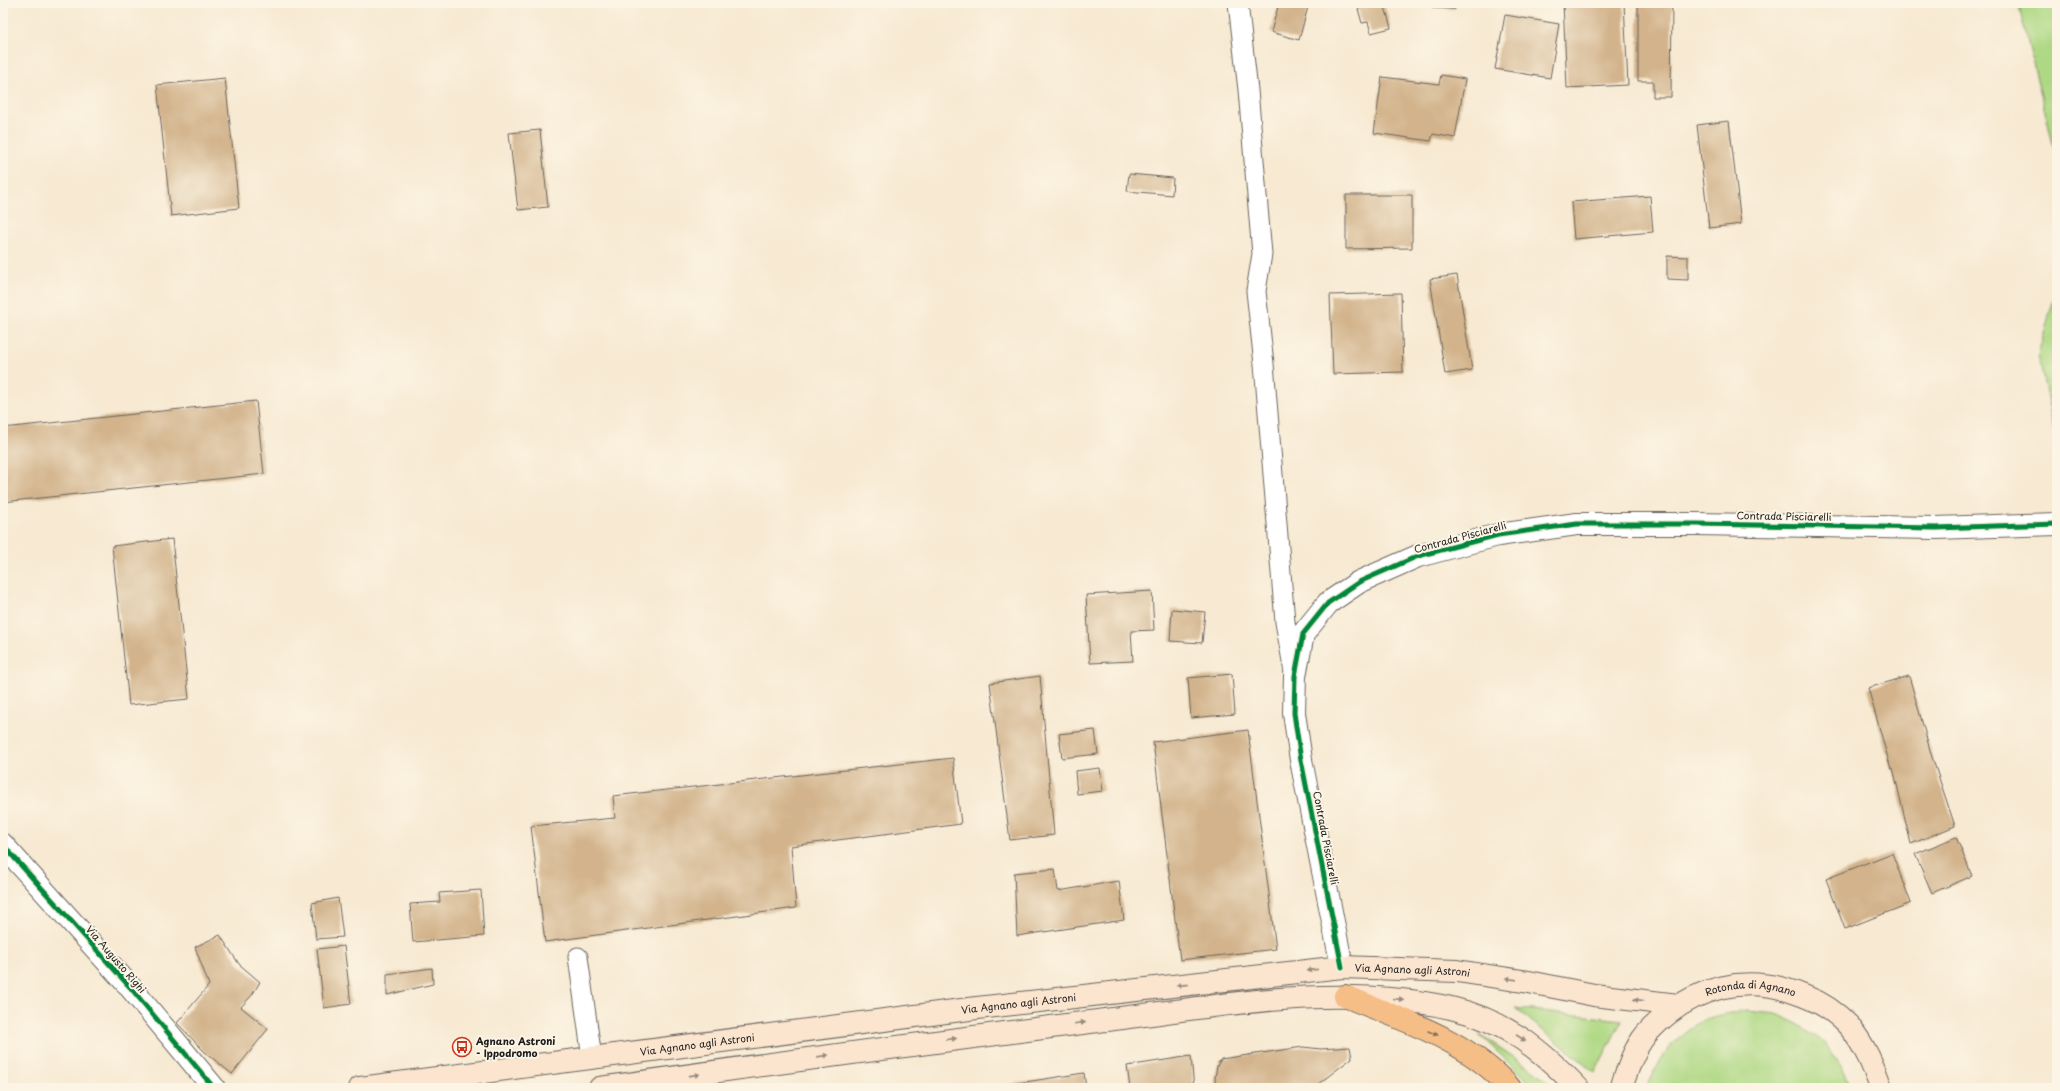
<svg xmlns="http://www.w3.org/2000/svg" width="2060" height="1091" font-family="'Playpen Sans',sans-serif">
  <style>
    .green { fill: #aed883; stroke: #657a50 }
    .building { fill: #d2b38b }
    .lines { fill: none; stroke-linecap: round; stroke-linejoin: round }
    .lane-casing { stroke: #69645c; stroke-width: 21 }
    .street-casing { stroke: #69645c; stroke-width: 24 }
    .secondary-casing { stroke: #69645c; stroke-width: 24 }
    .highway-casing { stroke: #69645c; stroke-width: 24 }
    .lane { stroke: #fff; stroke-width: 19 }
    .street { stroke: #fff; stroke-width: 22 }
    .secondary { stroke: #fbe5cf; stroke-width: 22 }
    .highway { stroke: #f6be87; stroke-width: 22 }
    .cycleway-casing { stroke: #fcf5e5; stroke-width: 8 }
    .cycleway { stroke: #00873e; stroke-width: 5 }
    .oneway { fill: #978b7e }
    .oneway2 { fill: #896d52 }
    .labels { text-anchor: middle; stroke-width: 4; stroke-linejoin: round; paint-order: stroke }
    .street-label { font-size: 10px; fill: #1c1c1c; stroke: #fcf5e5 }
    .poi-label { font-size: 10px; font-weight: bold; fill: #1c1c1c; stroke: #fcf5e5; text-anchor: start }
  </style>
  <rect width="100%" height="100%" fill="#fcf5e5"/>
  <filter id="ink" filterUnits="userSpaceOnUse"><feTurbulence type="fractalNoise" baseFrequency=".025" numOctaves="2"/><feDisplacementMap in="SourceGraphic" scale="8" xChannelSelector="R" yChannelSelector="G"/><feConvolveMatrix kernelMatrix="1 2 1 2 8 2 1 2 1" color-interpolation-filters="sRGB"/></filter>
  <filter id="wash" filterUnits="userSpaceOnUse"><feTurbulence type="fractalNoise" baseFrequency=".012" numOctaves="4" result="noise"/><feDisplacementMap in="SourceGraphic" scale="16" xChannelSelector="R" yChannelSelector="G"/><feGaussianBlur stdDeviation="0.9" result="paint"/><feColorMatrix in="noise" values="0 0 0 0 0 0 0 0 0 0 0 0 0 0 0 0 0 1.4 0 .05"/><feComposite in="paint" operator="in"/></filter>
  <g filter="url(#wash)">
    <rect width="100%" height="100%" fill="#f7e9d2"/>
    <!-- green -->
    <path class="green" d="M 2018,3 L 2057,3 L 2057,160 Z
      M 2057,288 L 2057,445 L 2038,355 Z
      M 1515,1008 L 1622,1020 L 1595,1072 Z
      M 1747,1011 L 1776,1014 L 1802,1026 L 1825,1044 L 1842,1067 L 1850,1088 L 1647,1088 C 1659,1055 1683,1023 1720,1015 C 1729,1013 1738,1012 1747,1011 Z
      M 1479,1034 L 1545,1078 L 1554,1088 L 1535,1088 Z"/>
    <g id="blocks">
      <!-- building -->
      <path class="building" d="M 1279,3 L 1309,3 L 1299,40 L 1271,32 Z
        M 1380,3 L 1384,3 L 1391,28 L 1371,33 L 1368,22 L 1362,23 L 1358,9 Z
        M 1433,3 L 1456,3 L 1455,9 L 1433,8 Z
        M 1563,3 L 1624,3 L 1628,85 L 1567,88 Z
        M 1638,3 L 1672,3 L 1671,97 L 1653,97 L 1653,81 L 1638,81 Z
        M 1505,15 L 1559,24 L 1550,78 L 1495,69 Z
        M 1441,75 L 1465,79 L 1455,138 L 1433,134 L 1431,141 L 1374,133 L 1382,77 L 1439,84 Z
        M 225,78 L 239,208 L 171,216 L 157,85 Z
        M 1729,121 L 1741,224 L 1709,228 L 1697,125 Z
        M 540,130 L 548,207 L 518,210 L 509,133 Z
        M 1129,174 L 1173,178 L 1172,195 L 1127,191 Z
        M 1346,195 L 1412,195 L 1412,248 L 1346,249 Z
        M 1650,196 L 1653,232 L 1574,239 L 1571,202 Z
        M 1667,256 L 1688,257 L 1688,280 L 1667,279 Z
        M 1457,275 L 1472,370 L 1445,374 L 1430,279 Z
        M 1401,293 L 1403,372 L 1333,374 L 1330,295 Z
        M 256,401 L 264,474 L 3,502 L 3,428 Z
        M 172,539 L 189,699 L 129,705 L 112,546 Z
        M 1152,591 L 1154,630 L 1131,631 L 1133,661 L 1090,663 L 1086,595 Z
        M 1172,609 L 1205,612 L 1202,643 L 1170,641 Z
        M 1232,674 L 1235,714 L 1191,718 L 1188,678 Z
        M 1040,676 L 1054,835 L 1010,840 L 990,683 Z
        M 1909,676 L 1932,757 L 1955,826 L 1911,844 L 1893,768 L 1891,769 L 1868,688 Z
        M 1095,730 L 1098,754 L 1062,758 L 1059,734 Z
        M 1248,730 L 1276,949 L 1180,960 L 1153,742 Z
        M 953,758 L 961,824 L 791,846 L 796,908 L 545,942 L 531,826 L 615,818 L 613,796 Z
        M 1100,768 L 1103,791 L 1077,794 L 1075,771 Z
        M 1956,837 L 1972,876 L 1932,893 L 1915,854 Z
        M 1892,853 L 1911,903 L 1845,929 L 1826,879 Z
        M 1055,869 L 1058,891 L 1119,881 L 1124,920 L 1017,936 L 1014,873 Z
        M 481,890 L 484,936 L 413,942 L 410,904 L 440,902 L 439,893 Z
        M 338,898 L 343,937 L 316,939 L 312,903 Z
        M 220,935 L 239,964 L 260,982 L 252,995 L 241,1007 L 268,1029 L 232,1074 L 205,1052 L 177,1023 L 209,985 L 195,947 Z
        M 344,946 L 351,1004 L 324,1008 L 317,949 Z
        M 432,968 L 433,984 L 387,995 L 387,974 Z
        M 1303,1047 L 1321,1049 L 1350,1047 L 1352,1058 L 1313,1088 L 1216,1088 L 1215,1078 L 1217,1066 L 1221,1059 Z
        M 1191,1056 L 1194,1088 L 1130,1088 L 1127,1066 Z
        M 1084,1073 L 1086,1088 L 992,1088 L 992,1087 Z"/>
    </g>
  </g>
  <g filter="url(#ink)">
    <use href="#blocks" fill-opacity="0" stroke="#69645c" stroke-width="1"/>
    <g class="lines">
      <!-- lane casing -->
      <g class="lane-casing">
        <path id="lane" d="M 1238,3 L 1248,90 L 1262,254 L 1256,291 L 1264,364 L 1285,622 L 1294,672
          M 578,957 L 592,1058"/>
      </g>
      <!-- street casing -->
      <g class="street-casing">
        <path id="street" d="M 3,845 L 130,987 L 214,1088
          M 1342,967 L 1301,760 L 1294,713 L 1295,676 L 1303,634 L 1328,603 L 1359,582 L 1418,556 L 1498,535 L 1577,524 L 1696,524 L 1936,528 L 2057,524"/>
      </g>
      <!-- secondary casing -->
      <g class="secondary-casing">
        <g id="secondary">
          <path id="s1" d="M 360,1088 L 977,1008 L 1342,967 L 1457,971 L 1529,982 L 1594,995 L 1678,1005"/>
          <path d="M 600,1088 C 766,1064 932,1042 1098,1021 C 1214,1007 1336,982 1451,1008 C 1506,1021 1540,1049 1578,1088"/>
          <path id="s2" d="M 1621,1088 C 1628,1068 1635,1044 1651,1029 C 1693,986 1748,972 1804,996 C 1820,1002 1837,1013 1849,1026 C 1865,1046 1873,1065 1881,1088"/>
        </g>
      </g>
      <!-- highway casing -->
      <g class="highway-casing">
        <path id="highway" d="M 1345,996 C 1403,1020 1468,1040 1510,1088"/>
      </g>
      <!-- lane -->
      <use href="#lane" class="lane"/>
      <!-- street -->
      <use href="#street" class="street"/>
      <!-- secondary -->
      <use href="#secondary" class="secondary"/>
      <!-- highway -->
      <use href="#highway" class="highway"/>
      <!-- cycleway casing -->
      <g class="cycleway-casing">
        <path id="cycleway" d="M 3,845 L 130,987 L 214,1088
          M 1342,967 L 1301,760 L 1294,713 L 1295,676 L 1303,634 L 1328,603 L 1359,582 L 1418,556 L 1498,535 L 1577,524 L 1696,524 L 1936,528 L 2057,524"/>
      </g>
      <!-- cycleway -->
      <use href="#cycleway" class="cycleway"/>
    </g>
    <!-- one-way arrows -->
    <defs><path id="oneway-solid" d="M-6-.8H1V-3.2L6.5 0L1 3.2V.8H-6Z"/></defs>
    <g class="oneway">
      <use href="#oneway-solid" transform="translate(1312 970) rotate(174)"/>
      <use href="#oneway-solid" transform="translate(1511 979) rotate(-172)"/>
      <use href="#oneway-solid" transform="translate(1182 985) rotate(174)"/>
      <use href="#oneway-solid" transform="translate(1398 999) rotate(5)"/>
      <use href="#oneway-solid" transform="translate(1639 1000) rotate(-173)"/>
      <use href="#oneway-solid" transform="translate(1080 1023) rotate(-7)"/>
      <use href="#oneway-solid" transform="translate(1521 1038) rotate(33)"/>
      <use href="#oneway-solid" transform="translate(951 1039) rotate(-7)"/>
      <use href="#oneway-solid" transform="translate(823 1056) rotate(-8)"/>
      <use href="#oneway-solid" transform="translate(694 1075) rotate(-8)"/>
    </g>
    <use class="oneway2" href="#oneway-solid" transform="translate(1433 1033) rotate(23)"/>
  </g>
  <!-- icons -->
  <defs>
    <g id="bus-ring" transform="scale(1)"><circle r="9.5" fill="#fcf5e5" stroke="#c8321e" stroke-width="1.5"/><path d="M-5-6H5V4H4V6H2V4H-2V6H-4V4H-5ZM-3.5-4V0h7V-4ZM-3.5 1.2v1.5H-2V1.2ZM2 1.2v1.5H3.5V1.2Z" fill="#c8321e"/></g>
  </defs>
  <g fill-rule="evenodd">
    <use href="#bus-ring" x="462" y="1047"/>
  </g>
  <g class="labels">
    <!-- street labels -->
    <g class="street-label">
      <text transform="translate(1784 516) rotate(1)" y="4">Contrada Pisciarelli</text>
      <text transform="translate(1460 537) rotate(-15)" y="4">Contrada Pisciarelli</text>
      <text transform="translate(1326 838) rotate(79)" y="4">Contrada Pisciarelli</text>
      <text transform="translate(116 959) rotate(49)" y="4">Via Augusto Righi</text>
      <text dy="4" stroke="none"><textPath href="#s1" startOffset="1060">Via Agnano agli Astroni</textPath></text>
      <text dy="4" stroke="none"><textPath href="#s2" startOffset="179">Rotonda di Agnano</textPath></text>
      <text dy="4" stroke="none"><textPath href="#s1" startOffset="664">Via Agnano agli Astroni</textPath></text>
      <text dy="4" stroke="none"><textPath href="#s1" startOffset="340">Via Agnano agli Astroni</textPath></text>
    </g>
    <!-- poi labels -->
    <g class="poi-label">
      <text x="476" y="1045">Agnano Astroni<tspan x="476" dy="12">- Ippodromo</tspan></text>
    </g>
  </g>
  <!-- margin -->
  <rect width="2060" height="1091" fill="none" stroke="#fcf5e5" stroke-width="16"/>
</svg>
